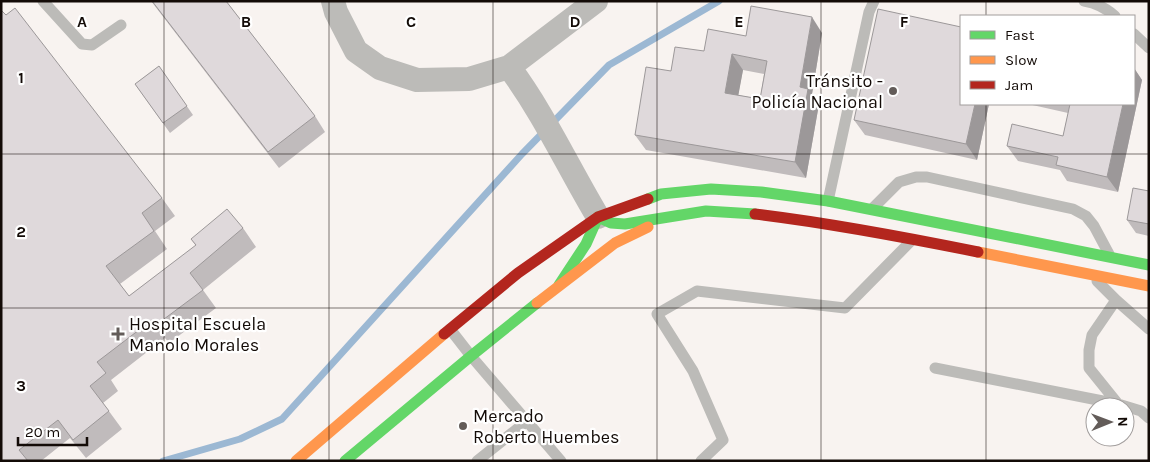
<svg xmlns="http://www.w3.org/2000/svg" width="1150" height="462" font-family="Karla,sans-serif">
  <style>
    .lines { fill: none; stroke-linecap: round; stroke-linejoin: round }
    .stream { stroke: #9cb8d3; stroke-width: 7 }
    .lane { stroke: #bcbbb8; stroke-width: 11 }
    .street { stroke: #bcbbb8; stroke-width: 24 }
    .fast { stroke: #63d668; stroke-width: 11 }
    .slow { stroke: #ff974d; stroke-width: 11 }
    .jam { stroke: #b3261e; stroke-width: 11 }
    .wall { fill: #c0bbbc; fill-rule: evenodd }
    .shaded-wall { fill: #9c9899 }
    .building { fill: #dfd9db; stroke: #9c9899; fill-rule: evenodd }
    .grid { fill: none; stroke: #130b07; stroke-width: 1; stroke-opacity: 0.55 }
    .poi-dot { fill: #635c59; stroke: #fff; stroke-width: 2 }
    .labels { text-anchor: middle; stroke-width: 4.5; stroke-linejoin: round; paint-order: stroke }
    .poi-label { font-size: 18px; fill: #130b07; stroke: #fff; text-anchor: start }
    .grid-label { font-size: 16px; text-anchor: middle; font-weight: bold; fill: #130b07; stroke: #fff; stroke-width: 4.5; stroke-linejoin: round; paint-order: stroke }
  </style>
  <rect width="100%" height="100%" fill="#f8f3f0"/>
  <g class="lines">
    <!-- stream -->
    <path class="stream" d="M 163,461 L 240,439 L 282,419 L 522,154 L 609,65 L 719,1"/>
    <!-- lane -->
    <path class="lane" d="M 43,1 L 82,44 L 92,45 L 121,25
      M 1084,1 C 1096,3 1106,8 1115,16
      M 1134,34 L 1149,48
      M 828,201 L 869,12 L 874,1
      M 873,208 L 899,182 L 916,177 L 927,177 L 1073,209 L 1086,216 L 1094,226 L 1109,254
      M 1097,281 L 1116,300 L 1149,329
      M 1116,300 L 1092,335 L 1089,350 L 1089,368 L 1118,404
      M 450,329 L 471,356 L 561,461
      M 935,368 L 1118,404 L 1141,411 L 1149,418
      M 477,461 L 527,421
      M 701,461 L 723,440 L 693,371 L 657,314 L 697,291 L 845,308 L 911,241"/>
    <!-- street -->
    <path class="street" d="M 333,1 L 336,12 L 356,51 L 380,68 L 417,80 L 469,79 L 509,67 L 596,1
      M 509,67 C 544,114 568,167 598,217"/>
    <!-- fast -->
    <path class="fast" d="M 648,199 L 661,194 L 711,189 L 761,192 L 828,201 L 1149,265
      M 559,285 L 586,244 L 598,217 L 611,223 L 625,224 L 706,211 L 755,214
      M 345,461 L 471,356 L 537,303"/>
    <!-- slow -->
    <path class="slow" d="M 978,252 L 1149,286
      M 537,303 L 615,243 L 648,227
      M 296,461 L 444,334"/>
    <!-- jam -->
    <path class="jam" d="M 755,214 C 830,223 904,237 978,252
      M 444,334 L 518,273 L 598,217 L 648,199"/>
  </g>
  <!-- wall -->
  <path class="wall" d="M 151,1 L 226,1 L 315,116 L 325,132 L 279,168 Z
    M 6,15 L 162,198 L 175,216 L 155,231 L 167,249 L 120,284 L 129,296 L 196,246 L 191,239 L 243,228 L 256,247 L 203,290 L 216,308 L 169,343 L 165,338 L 111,380 L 118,391 L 103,403 L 122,429 L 86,458 L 70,438 L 41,461 L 1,461 Z
    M 822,33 L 812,94 L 819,104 L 806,178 L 646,150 L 635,135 L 671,71 L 704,51 L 746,36 ZM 743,70 L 764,74 L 760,99 L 738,95 Z
    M 159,66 L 193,115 L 170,133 L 135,84 Z
    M 1134,68 L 1142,80 L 1118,192 L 1067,181 L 1060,170 L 1018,161 L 1007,146 L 1063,136 L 1068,113 L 1028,104 L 1134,104 Z
    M 961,104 L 989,104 L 977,160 L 865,135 L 854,120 Z
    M 1149,191 L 1149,236 L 1136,233 L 1127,220 Z"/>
  <!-- shaded-wall -->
  <path class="shaded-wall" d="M 812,17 L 822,33 L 812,94 L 819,104 L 806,178 L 795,162 L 800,87 Z
    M 732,54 L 743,70 L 736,108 L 725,93 Z
    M 1134,68 L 1142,80 L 1118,192 L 1107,177 L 1123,104 L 1134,104 Z
    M 975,104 L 989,104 L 977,160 L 966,144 Z"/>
  <!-- building -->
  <path class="building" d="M 152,1 L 226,1 L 315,116 L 268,152 Z
    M 751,6 L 812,17 L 800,87 L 808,89 L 795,162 L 635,135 L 646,67 L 671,71 L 675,47 L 704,51 L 708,29 L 746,36 ZM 732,54 L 767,61 L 760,99 L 725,93 Z
    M 15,8 L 162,198 L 142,213 L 154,231 L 106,266 L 129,296 L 196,245 L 191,239 L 227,209 L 243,228 L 190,273 L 203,290 L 156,325 L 152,320 L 97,362 L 106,373 L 90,386 L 109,411 L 73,440 L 58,420 L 19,450 L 28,461 L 1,461 L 1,10 L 6,15 Z
    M 878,9 L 961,27 L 961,104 L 975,104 L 966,144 L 854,120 Z
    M 159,66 L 187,106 L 163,123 L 135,84 Z
    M 1070,104 L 1123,104 L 1107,177 L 1056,165 L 1058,157 L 1007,146 L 1012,124 L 1063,136 Z
    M 1133,188 L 1149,191 L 1149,224 L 1127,220 Z"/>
  <!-- grid -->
  <path class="grid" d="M 164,1 L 164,461M 329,1 L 329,461M 493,1 L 493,461M 657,1 L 657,461M 821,1 L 821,461M 986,1 L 986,16M 986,104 L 986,461M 1,154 L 1149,154M 1,308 L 1149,308"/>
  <!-- markers -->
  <g class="poi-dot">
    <circle cx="893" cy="91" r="5"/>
    <path d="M115.5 326.5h5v5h5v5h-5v5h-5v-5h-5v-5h5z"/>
    <circle cx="463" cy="426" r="5"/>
  </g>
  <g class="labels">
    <!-- poi labels -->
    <g class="poi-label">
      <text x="883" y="87" text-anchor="end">Tránsito -<tspan x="883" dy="21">Policía Nacional</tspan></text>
      <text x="129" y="330">Hospital Escuela<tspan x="129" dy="21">Manolo Morales</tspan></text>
      <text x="473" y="422">Mercado<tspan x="473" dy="21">Roberto Huembes</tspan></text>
    </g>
  </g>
  <g class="grid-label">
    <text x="82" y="27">A</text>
    <text x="246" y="27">B</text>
    <text x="411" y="27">C</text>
    <text x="575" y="27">D</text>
    <text x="739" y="27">E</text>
    <text x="904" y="27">F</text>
    <text x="21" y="83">1</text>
    <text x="21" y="237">2</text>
    <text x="21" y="391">3</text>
  </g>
  <!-- border -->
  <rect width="1150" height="462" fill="none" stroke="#130b07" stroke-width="5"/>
  <!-- legend -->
  <rect x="960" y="15" width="175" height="90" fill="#ffffff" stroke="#a19d9c"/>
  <rect x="970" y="31" width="25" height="8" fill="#63d668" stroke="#a19d9c"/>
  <text x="1005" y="40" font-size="15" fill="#130b07">Fast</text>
  <rect x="970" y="56" width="25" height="8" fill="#ff974d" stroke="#a19d9c"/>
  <text x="1005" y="65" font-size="15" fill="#130b07">Slow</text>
  <rect x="970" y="81" width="25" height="8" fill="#b3261e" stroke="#a19d9c"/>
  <text x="1005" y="90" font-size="15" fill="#130b07">Jam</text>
  <!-- north arrow -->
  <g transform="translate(1110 422) rotate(89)"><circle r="24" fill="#ffffff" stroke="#a19d9c"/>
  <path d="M0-4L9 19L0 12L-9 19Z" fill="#635c59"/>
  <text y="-8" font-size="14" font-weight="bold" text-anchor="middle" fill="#130b07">N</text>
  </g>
  <!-- scale -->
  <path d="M18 437v8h69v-8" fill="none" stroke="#130b07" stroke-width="2.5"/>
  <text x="25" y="437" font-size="15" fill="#130b07" stroke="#ffffff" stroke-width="4" paint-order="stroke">20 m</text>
</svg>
